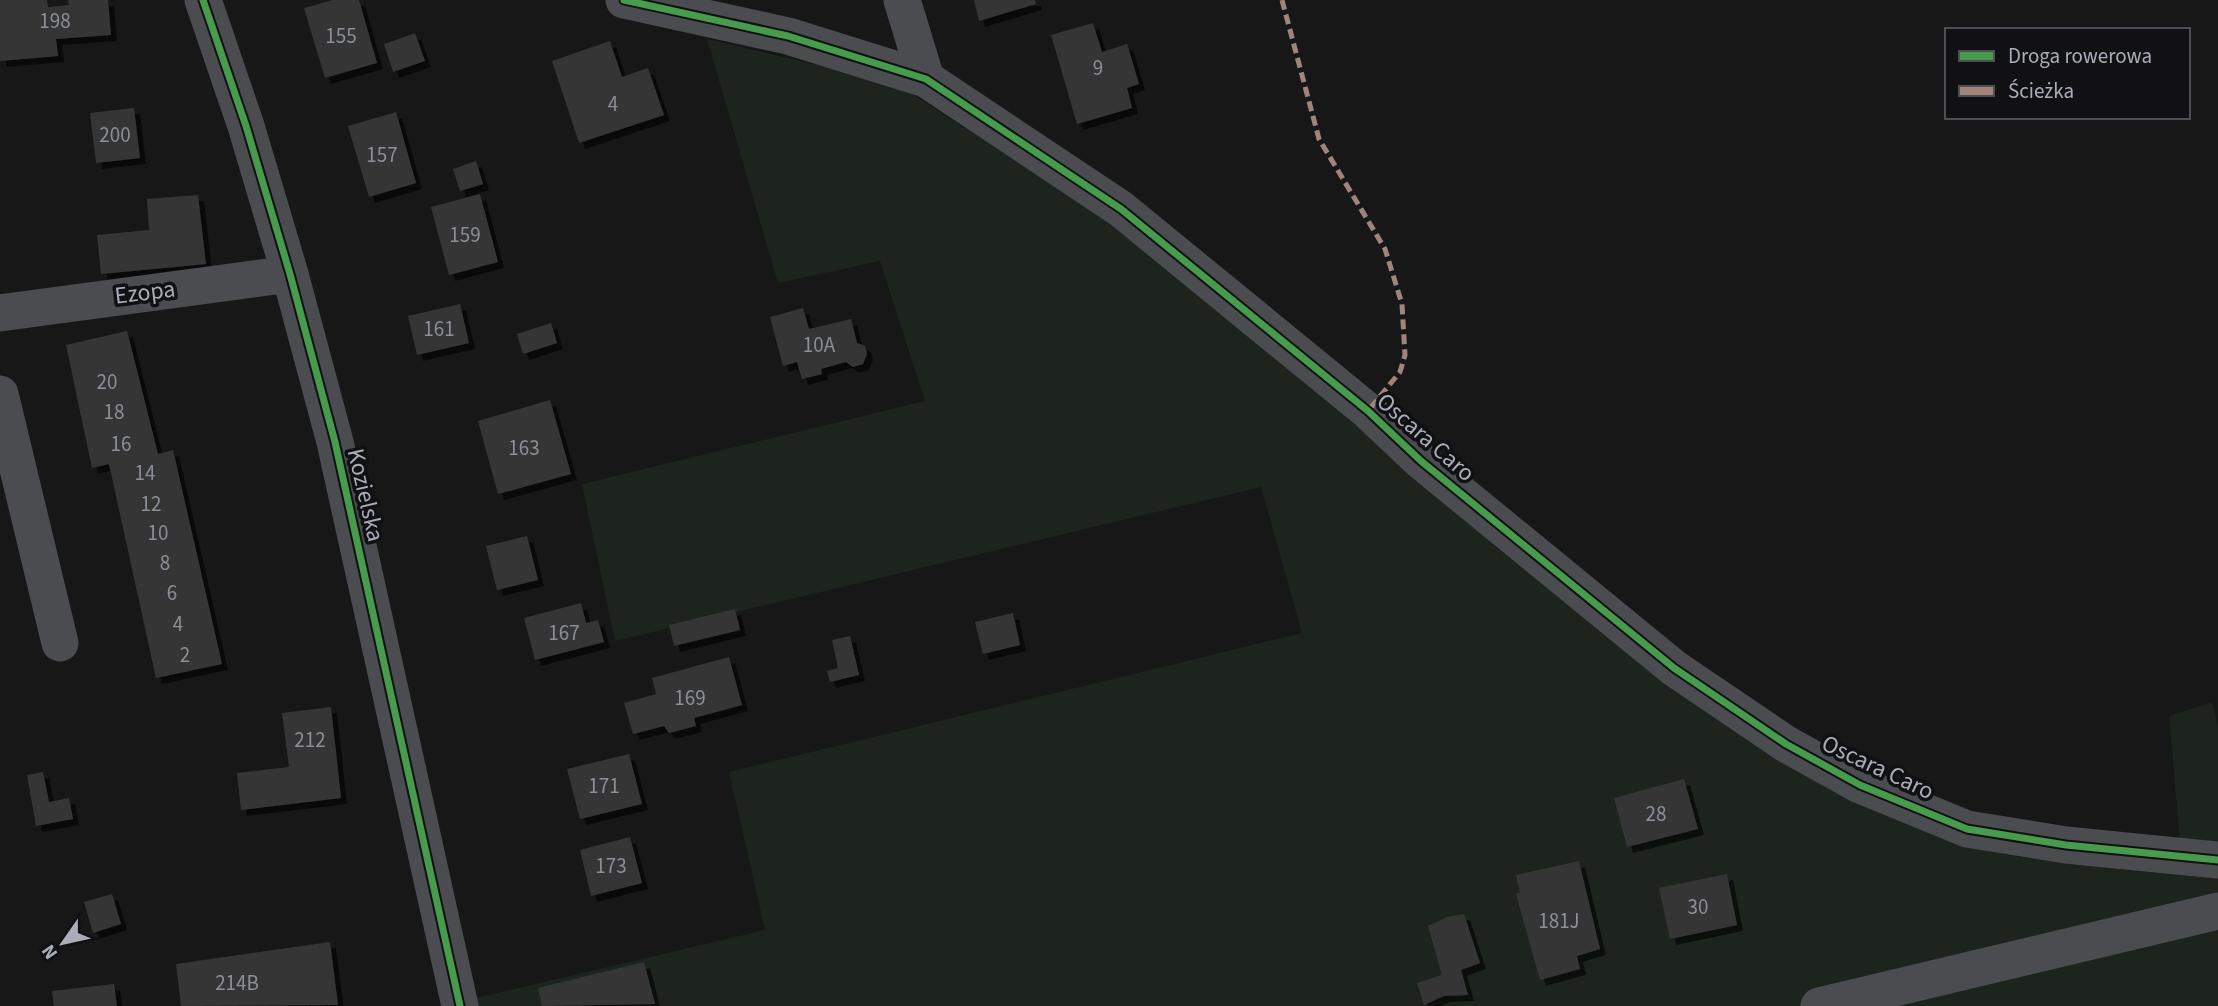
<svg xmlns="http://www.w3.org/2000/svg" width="2218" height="1006" font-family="'Source Sans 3',sans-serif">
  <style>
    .green { fill: #1d241e }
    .building { fill: #353536; filter: url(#shadow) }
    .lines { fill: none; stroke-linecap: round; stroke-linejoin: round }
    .minor { stroke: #4b4c50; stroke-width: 37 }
    .quiet { stroke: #a18479; stroke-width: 5; stroke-dasharray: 10 5; stroke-linecap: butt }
    .cycleway-casing { stroke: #111113; stroke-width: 11 }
    .cycleway { stroke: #469c4c; stroke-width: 7 }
    .labels { text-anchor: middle; stroke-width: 7; stroke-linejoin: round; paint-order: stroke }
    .number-label { font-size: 21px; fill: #8b8f98 }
    .street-label { font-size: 24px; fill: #a8adb8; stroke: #111113 }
  </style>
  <defs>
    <filter id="shadow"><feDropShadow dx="6" dy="6" stdDeviation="0" flood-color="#0009"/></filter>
  </defs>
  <rect width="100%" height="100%" fill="#171717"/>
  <!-- green -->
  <path class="green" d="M 707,39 L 877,79 L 915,96 L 1121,227 L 1674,668 L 1967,829 L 2181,853 L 2169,716 L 2212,702 L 2218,726 L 2218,1006 L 460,1006 L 459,1002 L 765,930 L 729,772 L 1302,633 L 1261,487 L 615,641 L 582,484 L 925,401 L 880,261 L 778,283 Z"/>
  <!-- building -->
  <path class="building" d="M 0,0 L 47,0 L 48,7 L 69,5 L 68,0 L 108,0 L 111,35 L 56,39 L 58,56 L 0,61 Z
    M 333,0 L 359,0 L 377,63 L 325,78 L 304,8 Z
    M 974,0 L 1035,0 L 1036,4 L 979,21 Z
    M 1093,23 L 1102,52 L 1127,44 L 1139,84 L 1127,88 L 1132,108 L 1077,124 L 1051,35 Z
    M 415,33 L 425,61 L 393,72 L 384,44 Z
    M 610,41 L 622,77 L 648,68 L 664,115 L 579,143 L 552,61 Z
    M 134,108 L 140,158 L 96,163 L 90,113 Z
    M 396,112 L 416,183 L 369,197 L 348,126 Z
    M 476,161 L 483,184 L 460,191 L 453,169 Z
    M 480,194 L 498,262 L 449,275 L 431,207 Z
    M 198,195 L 206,264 L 101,274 L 97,235 L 149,230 L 147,199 Z
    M 460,304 L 469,343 L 417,355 L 408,316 Z
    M 803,308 L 809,329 L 851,319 L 857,343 L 865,346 L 867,354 L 863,364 L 853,367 L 846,362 L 821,369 L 822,374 L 802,379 L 797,362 L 783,366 L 770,317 Z
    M 551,323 L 557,343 L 523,354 L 517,334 Z
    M 127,331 L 158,454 L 173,450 L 222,664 L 156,678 L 109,464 L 92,468 L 66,345 Z
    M 550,400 L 571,474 L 498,494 L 478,421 Z
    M 527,536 L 538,580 L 497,590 L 486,546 Z
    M 581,603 L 586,623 L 598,620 L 604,642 L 535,660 L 524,618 Z
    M 735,609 L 740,630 L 674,646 L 669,625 Z
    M 1013,613 L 1020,645 L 983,654 L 975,622 Z
    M 850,636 L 859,675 L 830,682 L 827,671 L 838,668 L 832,640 Z
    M 729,657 L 742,705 L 694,718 L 696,726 L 669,733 L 664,726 L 633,734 L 624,703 L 656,694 L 652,678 Z
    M 331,707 L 341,798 L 241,810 L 237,773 L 289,767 L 282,713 Z
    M 629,754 L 642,804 L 580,819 L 567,769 Z
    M 43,772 L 49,802 L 69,798 L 73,819 L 36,826 L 27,775 Z
    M 1684,779 L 1698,829 L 1627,847 L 1614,798 Z
    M 630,837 L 642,883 L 591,896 L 580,850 Z
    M 1579,861 L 1600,949 L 1577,956 L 1580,969 L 1540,980 L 1516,894 L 1520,893 L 1516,875 Z
    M 1727,874 L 1737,925 L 1670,939 L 1659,888 Z
    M 112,894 L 121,924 L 93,933 L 84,902 Z
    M 1464,914 L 1480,963 L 1461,970 L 1468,995 L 1444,996 L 1424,1005 L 1417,983 L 1442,975 L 1428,926 L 1447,917 Z
    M 330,942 L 338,1005 L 181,1006 L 176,964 Z
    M 644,962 L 655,1004 L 542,1006 L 538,988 Z
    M 114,984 L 117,1006 L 54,1006 L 52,991 Z"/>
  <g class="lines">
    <!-- minor -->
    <path class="minor" d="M 203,0 L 246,126 L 290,274 L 335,442 L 460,1006
      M 624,0 L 788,36 L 926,79 L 1121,209 L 1368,411 L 1421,461 L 1674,668 L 1786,744 L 1860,785 L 1967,829 L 2066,845 L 2218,860
      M 902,0 L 926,79
      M 0,313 L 290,274
      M 0,394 L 60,643
      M 1819,1006 L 2218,911"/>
    <!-- quiet -->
    <path class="quiet" d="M 1282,0 L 1319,139 L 1385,249 L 1402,304 L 1405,355 L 1400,372 L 1368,411"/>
    <!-- cycleway casing -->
    <g class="cycleway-casing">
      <path id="cycleway" d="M 203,0 L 246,126 L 290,274 L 335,442 L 460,1006
        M 624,0 L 788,36 L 926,79 L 1121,209 L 1368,411 L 1421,461 L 1674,668 L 1786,744 L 1860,785 L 1967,829 L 2066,845 L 2218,860"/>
    </g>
    <!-- cycleway -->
    <use href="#cycleway" class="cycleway"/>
  </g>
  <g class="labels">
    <!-- number labels -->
    <g class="number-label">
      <text x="55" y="28">198</text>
      <text x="341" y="43">155</text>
      <text x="1098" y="75">9</text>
      <text x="613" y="111">4</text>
      <text x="115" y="142">200</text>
      <text x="382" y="162">157</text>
      <text x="465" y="242">159</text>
      <text x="439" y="336">161</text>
      <text x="819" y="352">10A</text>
      <text x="107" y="389">20</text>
      <text x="114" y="419">18</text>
      <text x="121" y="451">16</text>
      <text x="524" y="455">163</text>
      <text x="145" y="480">14</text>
      <text x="151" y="511">12</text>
      <text x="158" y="540">10</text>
      <text x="165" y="570">8</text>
      <text x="172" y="600">6</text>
      <text x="178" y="631">4</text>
      <text x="564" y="640">167</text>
      <text x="185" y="662">2</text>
      <text x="690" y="705">169</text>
      <text x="310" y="747">212</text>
      <text x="604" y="793">171</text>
      <text x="1656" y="821">28</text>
      <text x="611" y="873">173</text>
      <text x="1698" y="914">30</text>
      <text x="1559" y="928">181J</text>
      <text x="237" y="990">214B</text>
    </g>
    <!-- street labels -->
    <g class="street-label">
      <text transform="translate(145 292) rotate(-7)" y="8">Ezopa</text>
      <text transform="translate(1426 437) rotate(41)" y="8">Oscara Caro</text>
      <text transform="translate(366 495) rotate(77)" y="8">Kozielska</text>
      <text transform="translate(1878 767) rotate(25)" y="8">Oscara Caro</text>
    </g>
  </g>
  <!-- legend -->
  <rect x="1945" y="28" width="245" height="91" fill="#111113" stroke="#4d4f55" stroke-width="2"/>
  <rect x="1959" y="51" width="35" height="10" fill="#469c4c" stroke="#4d4f55" stroke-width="2"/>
  <text x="2008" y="63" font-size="21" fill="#a8adb8">Droga rowerowa</text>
  <rect x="1959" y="86" width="35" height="10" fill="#a18479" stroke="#4d4f55" stroke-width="2"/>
  <text x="2008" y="98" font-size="21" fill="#a8adb8">Ścieżka</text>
  <!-- north arrow -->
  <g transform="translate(63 943) rotate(236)" stroke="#111113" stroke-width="5" paint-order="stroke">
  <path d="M0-5L12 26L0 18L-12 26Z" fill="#a8adb8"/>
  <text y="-10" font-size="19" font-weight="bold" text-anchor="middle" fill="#a8adb8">N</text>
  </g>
</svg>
